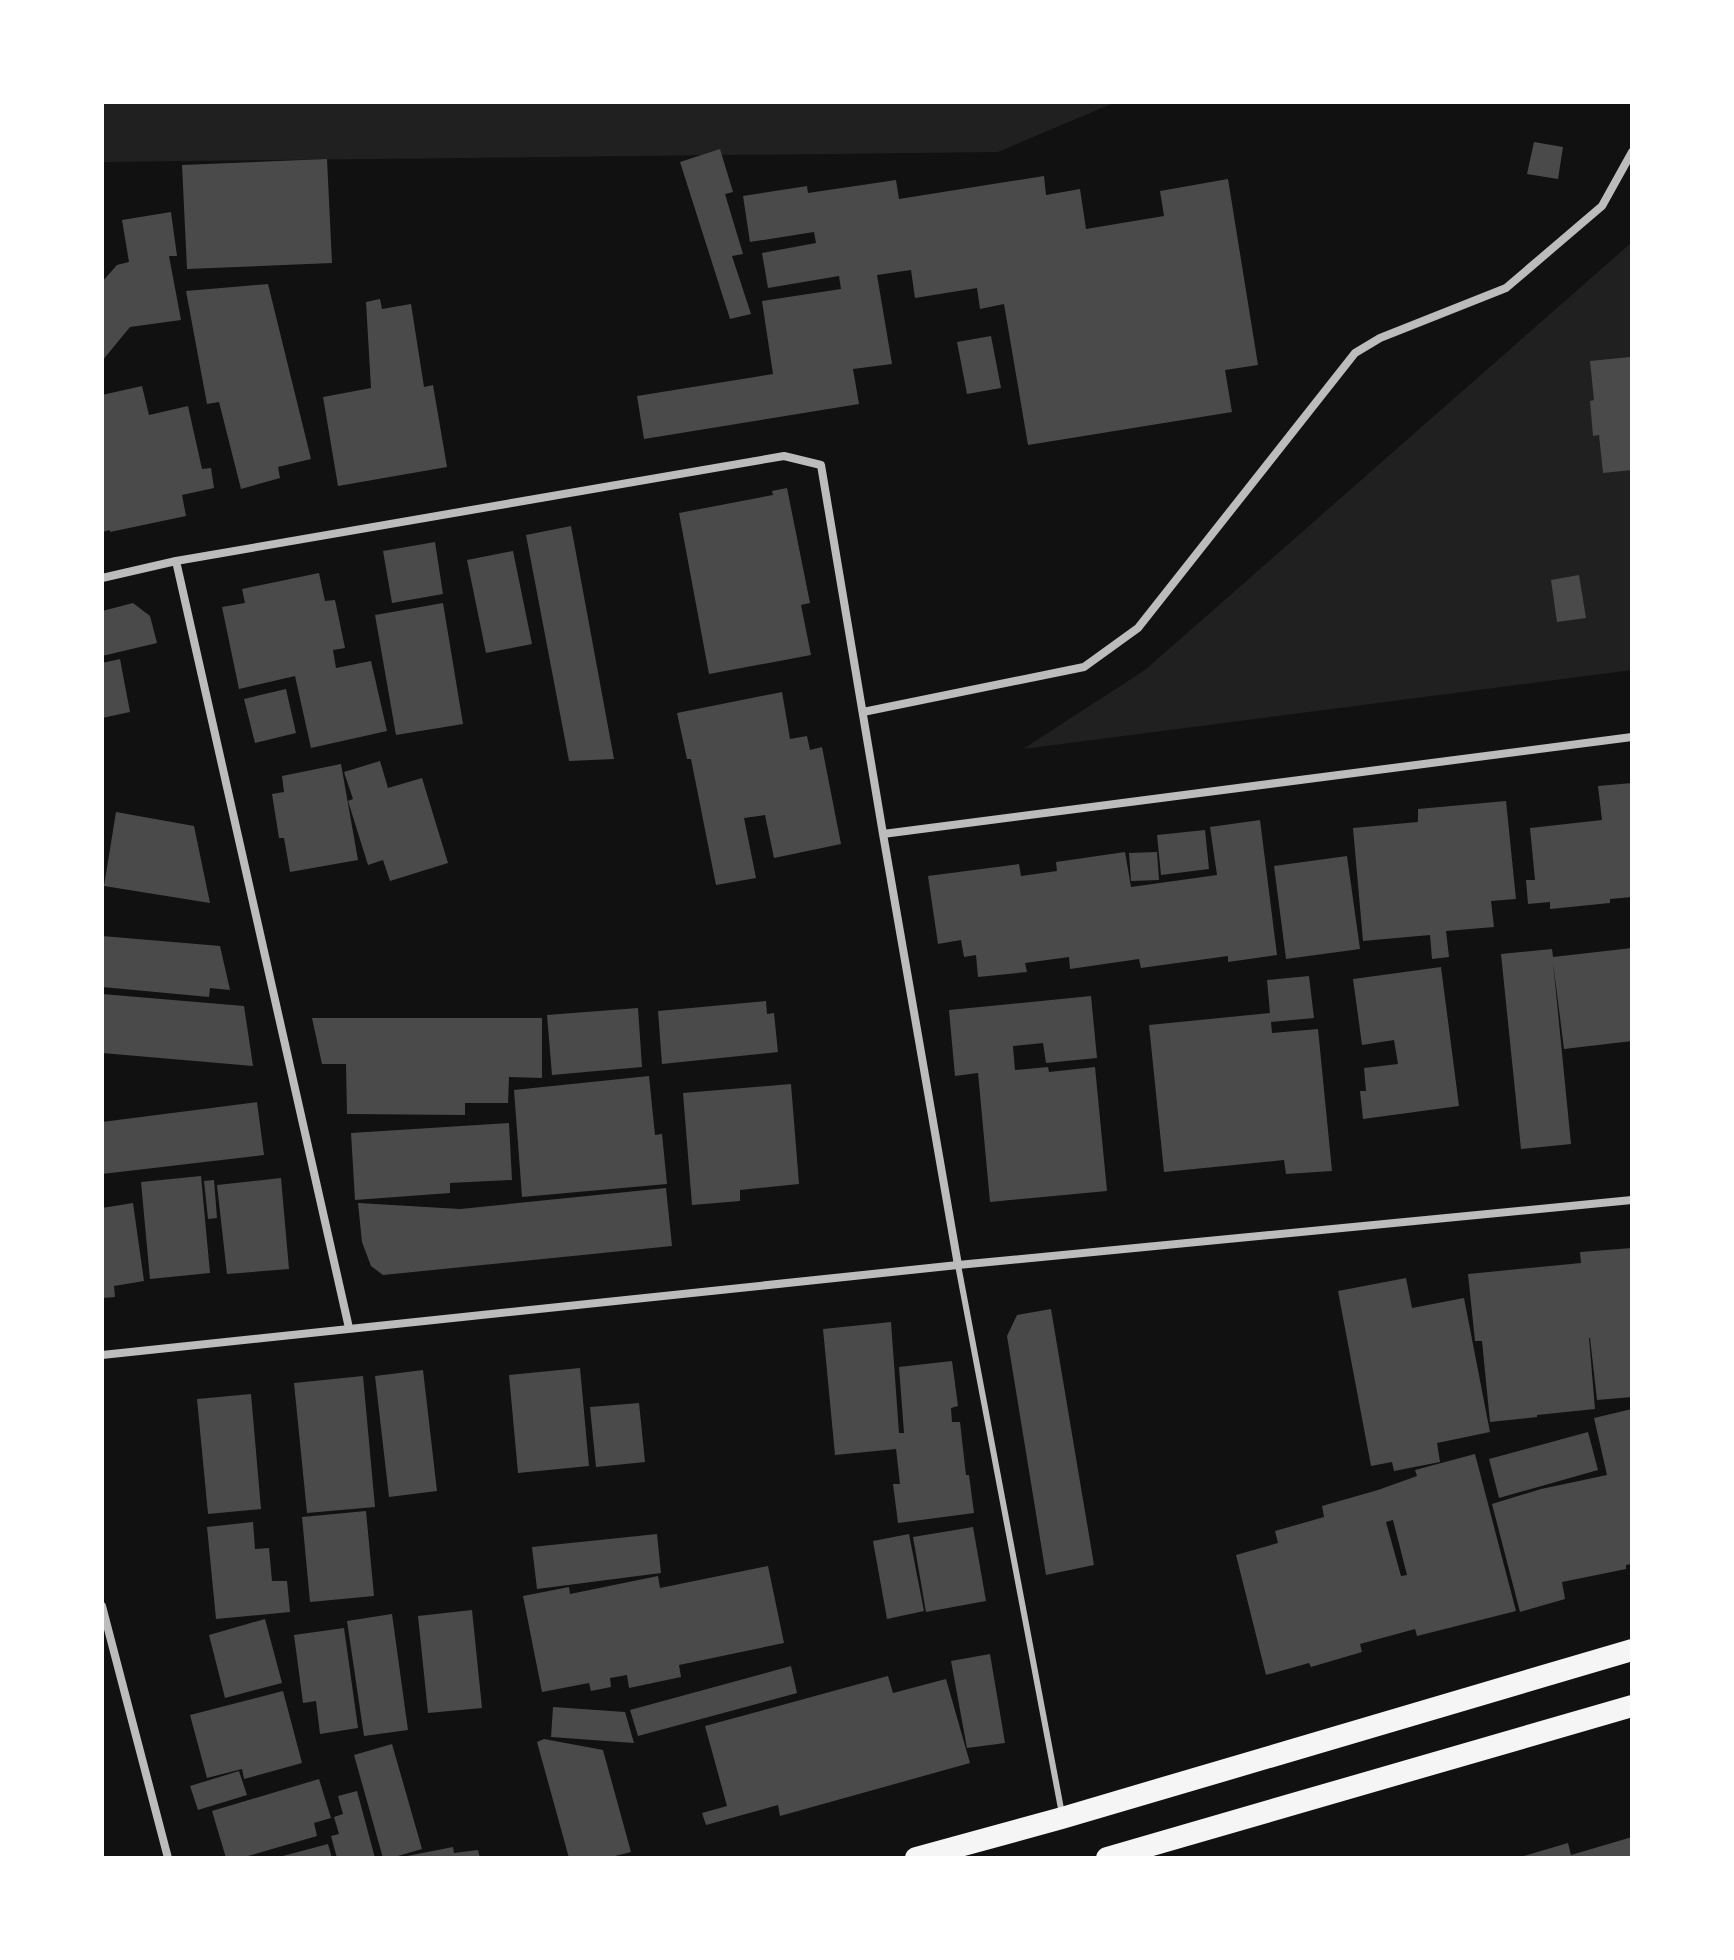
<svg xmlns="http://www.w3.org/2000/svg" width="1734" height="1960" font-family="Barlow,sans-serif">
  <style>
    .green { fill: #202020 }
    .building { fill: #4a4a4a; fill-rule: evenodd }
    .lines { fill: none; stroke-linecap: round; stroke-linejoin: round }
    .service { stroke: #bcbcbc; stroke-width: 6 }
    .minor { stroke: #bcbcbc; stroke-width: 8 }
    .trunk { stroke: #f5f5f5; stroke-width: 22 }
  </style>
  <rect width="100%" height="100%" fill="#111"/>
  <!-- green -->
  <path class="green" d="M 102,102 L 1116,102 L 998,152 L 102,162 Z
    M 1632,242 L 1632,670 L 1023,749 L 1145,670 Z"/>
  <!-- building -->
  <path class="building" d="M 1534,142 L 1563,147 L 1558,179 L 1527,174 Z
    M 720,149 L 733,192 L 725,194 L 743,254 L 732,256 L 751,314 L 730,319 L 680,162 Z
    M 327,159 L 332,263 L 187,269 L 182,165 Z
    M 1044,176 L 1046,195 L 1080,189 L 1086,229 L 1164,216 L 1160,191 L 1228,179 L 1258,365 L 1225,370 L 1232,412 L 1028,445 L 1004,304 L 980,309 L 977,288 L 915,298 L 911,270 L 877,275 L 892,364 L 853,369 L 859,404 L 644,439 L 637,396 L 773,374 L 762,301 L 841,289 L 839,276 L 768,288 L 762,253 L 816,243 L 814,232 L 750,242 L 743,196 L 807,186 L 808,193 L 896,180 L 899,199 Z
    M 171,212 L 177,256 L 169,256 L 181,320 L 130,327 L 102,361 L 102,282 L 117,265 L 129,262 L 122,220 Z
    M 268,284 L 311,459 L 278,467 L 280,478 L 241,489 L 219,402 L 207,404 L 186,291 Z
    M 380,299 L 382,309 L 411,304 L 424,387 L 433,385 L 447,467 L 338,486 L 323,397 L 371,388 L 366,302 Z
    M 991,336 L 1001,388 L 967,394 L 957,342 Z
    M 1630,357 L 1632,382 L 1632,470 L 1603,473 L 1599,435 L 1593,436 L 1590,401 L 1594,400 L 1590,361 Z
    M 142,386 L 149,415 L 188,406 L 202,469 L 211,468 L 214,488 L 182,495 L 186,516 L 110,532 L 110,530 L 102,532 L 102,395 Z
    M 787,488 L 810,603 L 801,605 L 811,655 L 709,674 L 679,513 L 773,495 L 772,491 Z
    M 571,526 L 614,759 L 569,761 L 526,535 Z
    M 435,542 L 443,594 L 392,603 L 383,551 Z
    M 513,551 L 532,644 L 486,653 L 467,560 Z
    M 319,573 L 325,601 L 335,600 L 345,648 L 333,650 L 336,668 L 371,661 L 387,731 L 311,748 L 295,676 L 239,689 L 222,607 L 245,603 L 242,589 Z
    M 1579,575 L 1586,618 L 1557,622 L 1551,580 Z
    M 133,603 L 150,616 L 157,643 L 102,656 L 102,611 Z
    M 443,603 L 463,724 L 396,735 L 375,615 Z
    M 120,659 L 130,712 L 102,718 L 102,663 Z
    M 286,689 L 296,733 L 255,743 L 244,699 Z
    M 782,692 L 790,739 L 807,736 L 810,750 L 822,747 L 841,844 L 774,858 L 765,815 L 744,818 L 756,878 L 716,885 L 691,759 L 687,759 L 677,713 Z
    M 380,761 L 388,788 L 422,778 L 448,863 L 390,881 L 383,860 L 368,865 L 348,801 L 353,799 L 344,772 Z
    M 341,764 L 358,860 L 290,872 L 284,838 L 279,838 L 272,794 L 284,792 L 282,776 Z
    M 1632,783 L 1632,897 L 1610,899 L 1610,903 L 1550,909 L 1550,902 L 1528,904 L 1526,880 L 1535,880 L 1530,828 L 1602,820 L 1598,786 Z
    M 1506,801 L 1516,899 L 1491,901 L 1494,927 L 1446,931 L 1449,957 L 1432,959 L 1430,935 L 1363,941 L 1353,828 L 1418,822 L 1418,809 Z
    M 116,812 L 194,826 L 210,903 L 104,886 Z
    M 1260,820 L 1277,955 L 1228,962 L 1228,956 L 1141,968 L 1139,959 L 1070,969 L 1069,957 L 1025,963 L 1027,972 L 978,977 L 976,955 L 964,957 L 961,940 L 938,944 L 928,876 L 1019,864 L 1021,876 L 1057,871 L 1056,862 L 1125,852 L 1131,887 L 1217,875 L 1210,827 Z
    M 1205,830 L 1209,869 L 1161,875 L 1157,835 Z
    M 1157,852 L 1159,880 L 1131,881 L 1129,853 Z
    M 1347,856 L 1360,949 L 1286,959 L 1274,866 Z
    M 102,936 L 220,946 L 230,990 L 210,988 L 209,997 L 102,987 Z
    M 1632,948 L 1632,1041 L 1564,1049 L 1553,962 L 1571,1144 L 1521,1149 L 1501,954 L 1552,949 L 1553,957 Z
    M 1441,967 L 1459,1106 L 1363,1119 L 1360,1091 L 1366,1091 L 1364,1068 L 1398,1064 L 1394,1040 L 1362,1045 L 1353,979 Z
    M 1309,976 L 1314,1018 L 1271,1022 L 1272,1033 L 1318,1029 L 1332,1171 L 1286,1174 L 1284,1160 L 1164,1172 L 1149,1025 L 1270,1013 L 1267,980 Z
    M 102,994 L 244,1006 L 253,1066 L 102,1053 Z
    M 1091,996 L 1097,1058 L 1046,1063 L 1043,1043 L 1013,1046 L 1015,1070 L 1048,1067 L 1049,1072 L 1095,1067 L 1107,1191 L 990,1202 L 978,1073 L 955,1076 L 949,1010 Z
    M 766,1001 L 767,1014 L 774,1013 L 778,1052 L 662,1064 L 658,1011 Z
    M 638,1008 L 642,1067 L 552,1075 L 547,1015 Z
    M 312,1018 L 542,1018 L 542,1078 L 509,1077 L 508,1103 L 465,1103 L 465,1115 L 347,1114 L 346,1064 L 322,1064 Z
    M 649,1076 L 655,1135 L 662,1134 L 667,1184 L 522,1197 L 514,1090 Z
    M 791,1084 L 799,1184 L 740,1190 L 740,1201 L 692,1205 L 683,1093 Z
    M 257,1102 L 264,1155 L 102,1174 L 102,1122 Z
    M 509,1123 L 512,1180 L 450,1183 L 450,1193 L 355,1200 L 351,1133 Z
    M 201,1176 L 210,1273 L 150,1279 L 141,1182 Z
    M 281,1178 L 289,1269 L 227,1274 L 217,1185 Z
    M 214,1180 L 217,1218 L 208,1219 L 204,1181 Z
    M 666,1188 L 672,1246 L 383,1275 L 371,1266 L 362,1242 L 358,1203 L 460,1209 Z
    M 133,1203 L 144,1281 L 114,1286 L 115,1297 L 102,1298 L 102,1208 Z
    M 1632,1248 L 1632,1397 L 1597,1400 L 1590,1338 L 1589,1338 L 1595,1409 L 1537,1415 L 1537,1417 L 1490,1422 L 1482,1341 L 1475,1341 L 1468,1274 L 1581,1263 L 1580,1252 Z
    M 1406,1278 L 1412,1308 L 1464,1298 L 1490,1432 L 1437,1443 L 1440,1462 L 1394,1471 L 1392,1462 L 1371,1466 L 1338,1291 Z
    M 1051,1309 L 1094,1565 L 1046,1575 L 1007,1336 L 1017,1315 Z
    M 891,1322 L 899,1433 L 904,1433 L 899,1367 L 952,1361 L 958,1406 L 951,1408 L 952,1422 L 960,1422 L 966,1475 L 969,1475 L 974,1513 L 898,1523 L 893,1484 L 900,1484 L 896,1449 L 835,1455 L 823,1329 Z
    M 580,1368 L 589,1466 L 518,1473 L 509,1375 Z
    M 423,1370 L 437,1491 L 389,1497 L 375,1376 Z
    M 363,1376 L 375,1507 L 307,1513 L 294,1383 Z
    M 251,1394 L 261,1509 L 208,1514 L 197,1399 Z
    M 639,1403 L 645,1462 L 596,1467 L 590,1407 Z
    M 1632,1409 L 1632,1564 L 1626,1565 L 1626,1569 L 1562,1582 L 1565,1599 L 1520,1612 L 1492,1504 L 1541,1489 L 1607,1475 L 1594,1418 Z
    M 1588,1432 L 1598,1470 L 1499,1498 L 1489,1459 Z
    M 1475,1454 L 1516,1611 L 1417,1636 L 1415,1629 L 1360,1644 L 1362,1652 L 1311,1667 L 1309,1663 L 1266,1675 L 1236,1555 L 1278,1543 L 1275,1531 L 1324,1517 L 1322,1506 L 1378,1490 L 1417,1476 L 1415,1470 ZM 1393,1520 L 1407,1575 L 1401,1576 L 1386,1522 Z
    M 366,1511 L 374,1596 L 310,1602 L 302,1517 Z
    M 253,1522 L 255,1549 L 269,1548 L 272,1581 L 287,1581 L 290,1612 L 216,1619 L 207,1527 Z
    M 973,1527 L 986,1601 L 926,1612 L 913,1537 Z
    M 657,1534 L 661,1573 L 537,1589 L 532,1547 Z
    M 909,1534 L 924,1611 L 887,1619 L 873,1541 Z
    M 768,1566 L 784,1643 L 679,1665 L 681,1677 L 629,1688 L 627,1675 L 610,1678 L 611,1687 L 591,1691 L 589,1683 L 542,1692 L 523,1596 L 569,1587 L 570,1594 L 658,1576 L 660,1588 Z
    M 472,1610 L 482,1708 L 428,1713 L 418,1616 Z
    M 392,1614 L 408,1730 L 364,1736 L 347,1621 Z
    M 265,1619 L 282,1683 L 225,1698 L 209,1635 Z
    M 344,1628 L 358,1728 L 320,1734 L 316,1701 L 303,1703 L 294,1635 Z
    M 990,1654 L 1005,1743 L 967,1748 L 951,1661 Z
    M 791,1666 L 797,1693 L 638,1736 L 630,1710 Z
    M 888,1676 L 893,1693 L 946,1679 L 970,1763 L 780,1816 L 778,1805 L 706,1825 L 702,1813 L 727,1806 L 705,1726 Z
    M 283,1691 L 302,1763 L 244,1779 L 242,1769 L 207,1778 L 190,1715 Z
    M 553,1707 L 625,1712 L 634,1743 L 551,1737 Z
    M 544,1739 L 603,1750 L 631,1852 L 607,1858 L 569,1858 L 537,1742 Z
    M 392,1744 L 422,1849 L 391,1858 L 383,1858 L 354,1755 Z
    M 239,1771 L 247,1795 L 198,1810 L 190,1786 Z
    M 319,1779 L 331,1818 L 314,1823 L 317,1836 L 241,1858 L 226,1858 L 212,1811 Z
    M 357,1791 L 375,1858 L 337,1858 L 331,1836 L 339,1834 L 334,1817 L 343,1814 L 338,1796 Z
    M 1632,1837 L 1632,1858 L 1517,1858 L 1568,1843 L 1571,1855 Z
    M 328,1844 L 332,1858 L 279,1858 L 279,1857 Z
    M 453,1847 L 454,1853 L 478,1850 L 480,1858 L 402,1858 L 402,1857 Z"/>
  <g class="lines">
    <!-- service -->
    <path class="service" d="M 958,1265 L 1062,1814"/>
    <!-- minor -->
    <path class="minor" d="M 176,561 L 349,1328
      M 102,578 L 176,561 L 784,456 L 821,465 L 883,834 L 958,1265
      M 863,712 L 1084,667 L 1138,628 L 1355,353 L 1380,338 L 1506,288 L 1602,206 L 1632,152
      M 883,834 L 1632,737
      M 102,1355 L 958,1265 L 1632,1200
      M 102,1606 L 168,1858"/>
    <!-- trunk -->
    <path class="trunk" d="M 916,1858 L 1062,1818 L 1632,1650
      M 1107,1858 L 1632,1706"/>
  </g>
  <!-- border -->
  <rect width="1734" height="1960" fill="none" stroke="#ffffff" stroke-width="208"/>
</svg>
